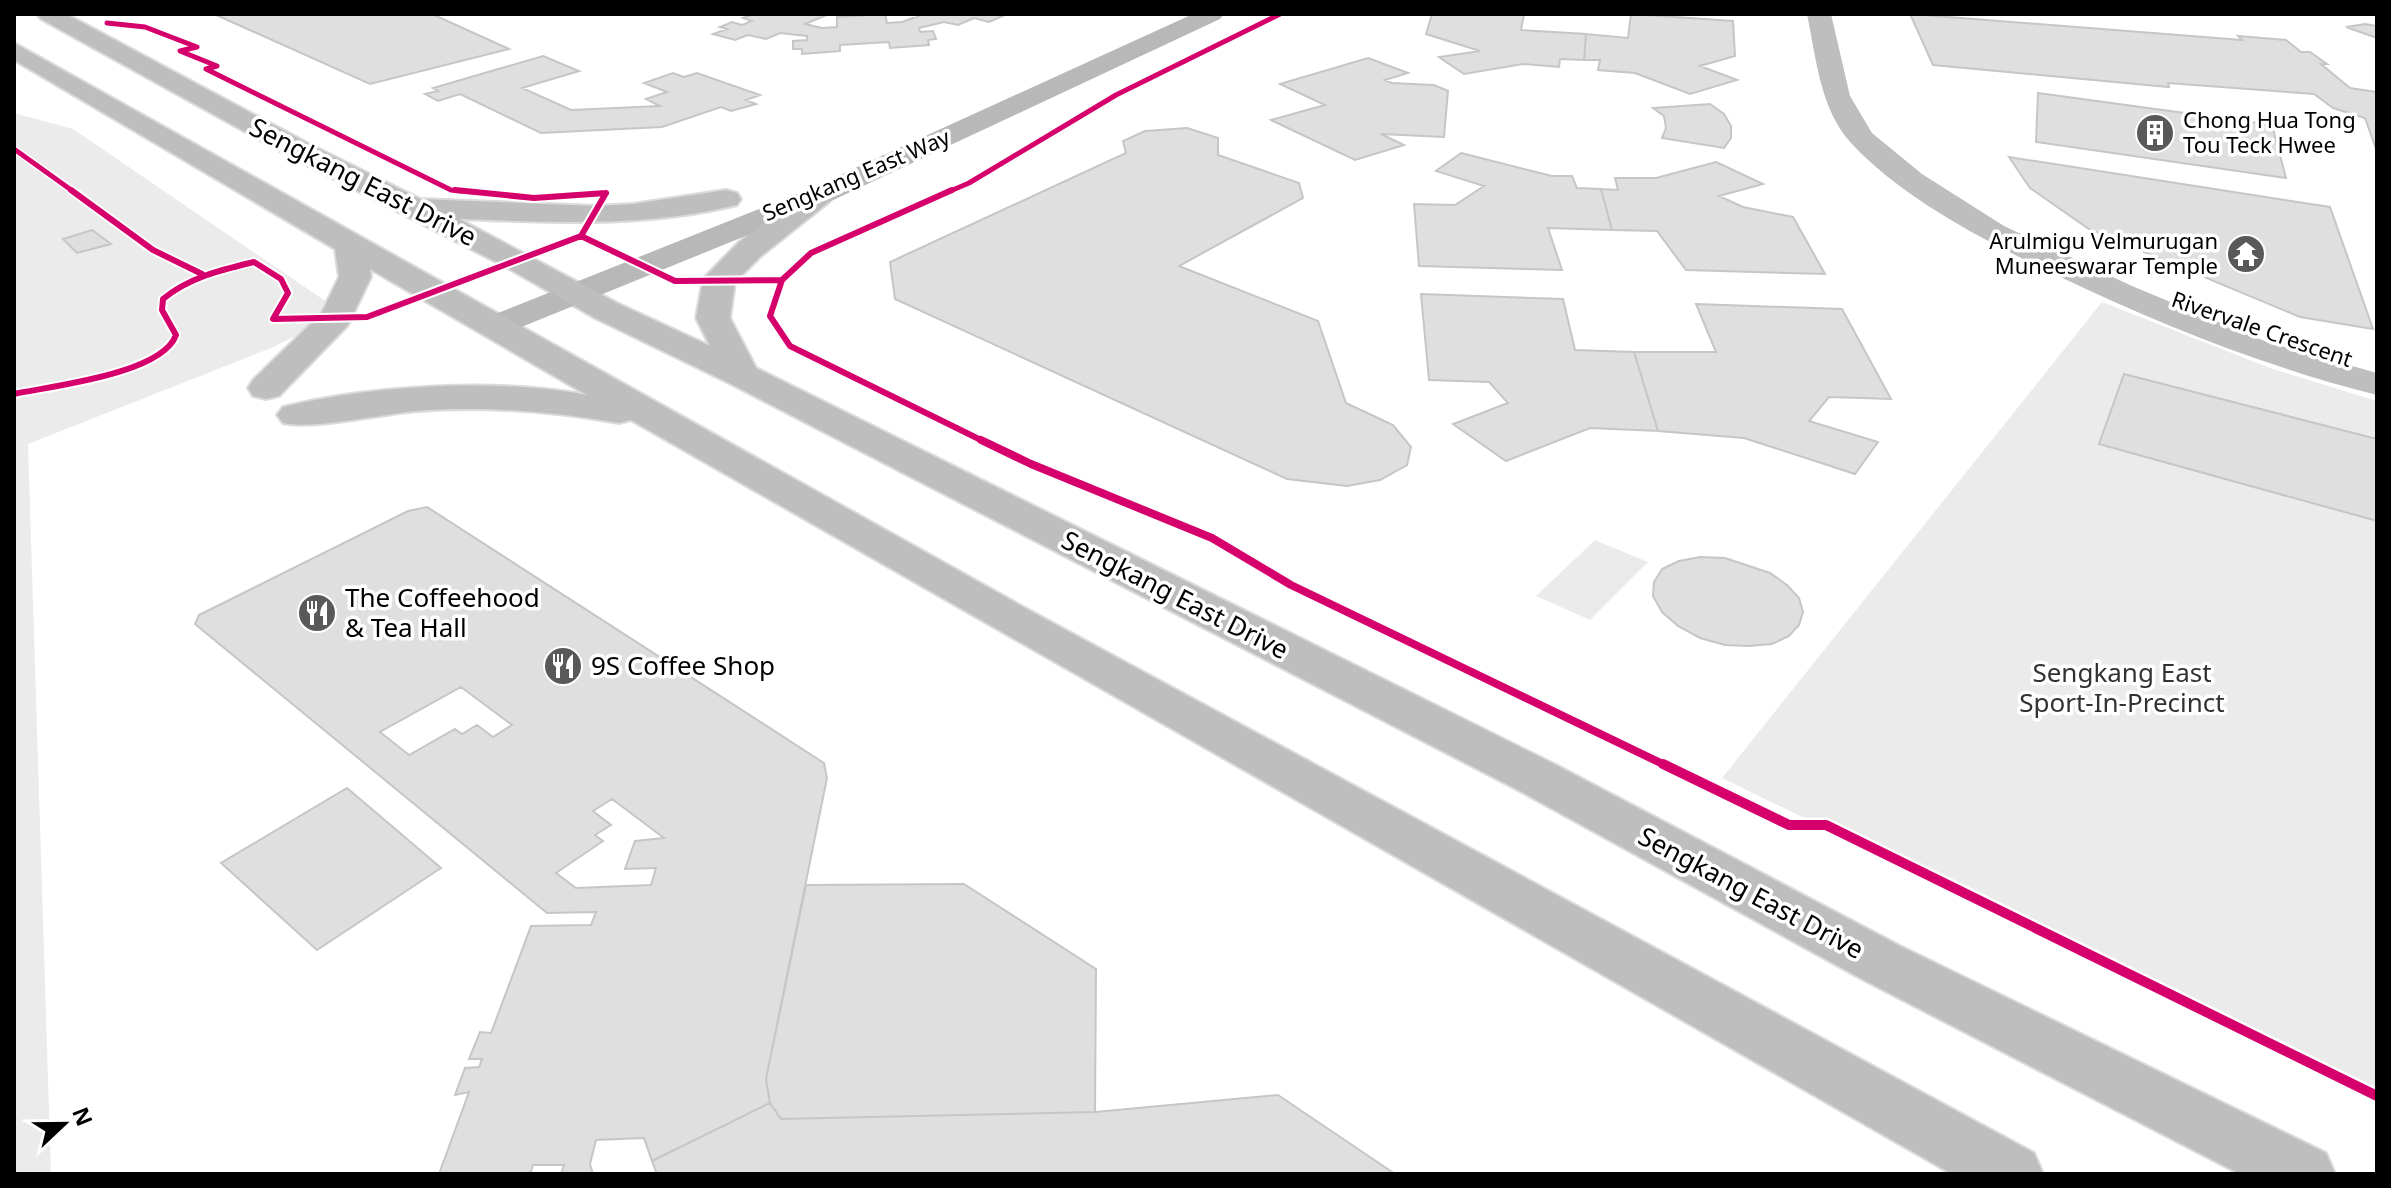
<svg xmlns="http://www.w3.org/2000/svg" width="2391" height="1188" font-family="'Noto Sans',sans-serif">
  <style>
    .green { fill: #ebebeb }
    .building { fill: #dfdfdf; stroke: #c6c6c6; stroke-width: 2; fill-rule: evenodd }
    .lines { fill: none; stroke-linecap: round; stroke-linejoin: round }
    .primary-casing { stroke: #dbdbdb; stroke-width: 4 }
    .minor { fill: #bebebe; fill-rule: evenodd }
    .secondary { fill: #b8b8b8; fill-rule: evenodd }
    .primary { fill: #bebebe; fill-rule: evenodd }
    .cycleway-far3-casing { stroke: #fff; stroke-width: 8 }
    .cycleway-far2-casing { stroke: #fff; stroke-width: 10 }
    .cycleway-far1-casing { stroke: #fff; stroke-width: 13 }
    .cycleway-casing { stroke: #fff; stroke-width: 15 }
    .cycleway-far3 { stroke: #d6006c; stroke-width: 5 }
    .cycleway-far2 { stroke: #d6006c; stroke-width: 6 }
    .cycleway-far1 { stroke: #d6006c; stroke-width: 8 }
    .cycleway { stroke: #d6006c; stroke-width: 10 }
    .labels { text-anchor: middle; stroke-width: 7; stroke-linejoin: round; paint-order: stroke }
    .far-poi-label { font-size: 22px; fill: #000; stroke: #fff; text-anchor: start }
    .far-street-label { font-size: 22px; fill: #000; stroke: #fff }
    .street-label { font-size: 26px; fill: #000; stroke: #fff }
    .poi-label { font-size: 26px; fill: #000; stroke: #fff; text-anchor: start }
    .park-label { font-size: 26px; fill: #323232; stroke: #fff }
  </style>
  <rect width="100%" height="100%" fill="#fff"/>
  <!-- green -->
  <path class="green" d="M 14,113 L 73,129 L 343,313 L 271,348 L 28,444 L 51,1174 L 14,1174 Z
    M 2102,302 L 2270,368 L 2377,401 L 2377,1096 L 1722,778 Z
    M 1595,540 L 1648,562 L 1590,620 L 1536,596 Z"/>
  <!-- building -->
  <path class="building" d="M 214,14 L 432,14 L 509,49 L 370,84 Z
    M 754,14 L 829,14 L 805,24 L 822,28 L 837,27 L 837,17 L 885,14 L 887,23 L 902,22 L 918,16 L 912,14 L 1007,14 L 989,22 L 974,18 L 958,25 L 944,22 L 919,28 L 920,32 L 933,31 L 936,39 L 928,40 L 929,45 L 890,48 L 889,42 L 840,45 L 840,51 L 802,54 L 802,49 L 793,49 L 793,41 L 807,40 L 807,36 L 780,33 L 766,39 L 748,35 L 735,40 L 713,34 L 727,29 L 720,27 L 732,22 L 742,25 L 752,21 L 743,18 Z
    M 1432,14 L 1524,14 L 1521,30 L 1586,34 L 1584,60 L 1560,59 L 1559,67 L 1523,64 L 1464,74 L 1439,57 L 1480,51 L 1426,34 Z
    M 1631,14 L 1733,21 L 1735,56 L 1700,66 L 1737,80 L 1690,94 L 1635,73 L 1598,70 L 1600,60 L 1584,60 L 1586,34 L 1628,38 Z
    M 1910,14 L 2242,40 L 2238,36 L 2286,40 L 2301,52 L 2310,52 L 2327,64 L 2321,64 L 2350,88 L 2377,92 L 2377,152 L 2365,118 L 2333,108 L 2314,94 L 2168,83 L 2169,87 L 1933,65 Z
    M 2365,24 L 2377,26 L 2377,38 L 2346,27 Z
    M 543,56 L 579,71 L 522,88 L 571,110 L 660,106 L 646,99 L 667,92 L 644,83 L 673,73 L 684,77 L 697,73 L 760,95 L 746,100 L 756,104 L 731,111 L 721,107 L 662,127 L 541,133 L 460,94 L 438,101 L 425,94 L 438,91 L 433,88 Z
    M 1368,58 L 1408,73 L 1385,80 L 1392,83 L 1434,85 L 1448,91 L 1444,137 L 1381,134 L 1404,145 L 1355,160 L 1271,120 L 1325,105 L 1280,84 Z
    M 2038,93 L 2272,125 L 2286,178 L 2036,142 Z
    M 1710,104 L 1724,114 L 1731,126 L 1731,138 L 1724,148 L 1662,138 L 1666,128 L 1664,116 L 1653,108 Z
    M 1187,128 L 1218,138 L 1218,155 L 1299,183 L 1303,198 L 1179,266 L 1318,321 L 1346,403 L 1393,425 L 1411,447 L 1407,465 L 1380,480 L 1347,486 L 1287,479 L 895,299 L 890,262 L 1126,153 L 1123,141 L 1145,131 Z
    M 1461,153 L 1552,176 L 1572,176 L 1577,188 L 1601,189 L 1612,230 L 1548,228 L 1562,270 L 1419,266 L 1414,204 L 1455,205 L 1484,186 L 1436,171 Z
    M 2009,157 L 2330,207 L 2373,329 L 2300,317 L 2089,229 L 2030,188 Z
    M 1716,162 L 1763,184 L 1719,196 L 1743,207 L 1793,217 L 1825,274 L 1686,270 L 1657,231 L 1612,230 L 1601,189 L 1618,190 L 1615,178 L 1656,178 Z
    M 92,230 L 111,244 L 77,253 L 63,239 Z
    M 1421,294 L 1563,299 L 1575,350 L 1634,352 L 1658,431 L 1590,428 L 1506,461 L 1453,424 L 1508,403 L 1489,382 L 1429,380 Z
    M 1696,304 L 1842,309 L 1891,399 L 1829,397 L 1809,421 L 1878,442 L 1855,474 L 1744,438 L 1658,431 L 1634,352 L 1716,352 Z
    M 2124,374 L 2377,439 L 2377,521 L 2099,444 Z
    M 427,507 L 824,763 L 827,778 L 766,1079 L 770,1103 L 652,1161 L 644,1138 L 596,1140 L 590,1164 L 593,1174 L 561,1174 L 564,1165 L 533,1165 L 530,1174 L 439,1174 L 469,1092 L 455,1095 L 465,1068 L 479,1067 L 482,1059 L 469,1059 L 480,1032 L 491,1033 L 531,926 L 591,925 L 596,912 L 547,913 L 195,624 L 199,615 L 408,511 ZM 461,687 L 512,725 L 493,737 L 477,725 L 462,734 L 455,729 L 409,755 L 380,732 ZM 612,799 L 664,838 L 635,841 L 625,869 L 656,868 L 651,885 L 576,888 L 556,873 L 603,841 L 595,835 L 611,825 L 593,811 Z
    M 1700,557 L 1725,558 L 1770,573 L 1787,585 L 1799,598 L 1803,612 L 1799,625 L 1789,636 L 1772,644 L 1749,646 L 1725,645 L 1700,638 L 1678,626 L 1662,612 L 1653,596 L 1654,582 L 1662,569 L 1679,561 Z
    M 347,788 L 441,868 L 317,950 L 221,863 Z
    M 964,884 L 1096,969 L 1095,1112 L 781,1119 L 770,1103 L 766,1079 L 806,885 Z
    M 1278,1095 L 1395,1174 L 657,1174 L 652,1161 L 770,1103 L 781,1119 L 1095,1112 Z"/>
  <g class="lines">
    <!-- primary casing -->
    <g class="primary-casing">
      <path id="primary" d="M 37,14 L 66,14 L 309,144 L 420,199 L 595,206 L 633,204 L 726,190 L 737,193 L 741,199 L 737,205 C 645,228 552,222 459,219 L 619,304 L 710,346 L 696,318 L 703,279 L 739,242 L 807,190 L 818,187 L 829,190 L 833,196 L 829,202 L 761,256 L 735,282 L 730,318 L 756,368 L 1556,765 L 1900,946 L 2326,1153 L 2335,1174 L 2240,1174 L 1860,978 L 1520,791 L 729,383 L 595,318 L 506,267 L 289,156 L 41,19 Z
        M 14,43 L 1025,608 L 2034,1153 L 2043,1174 L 1952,1174 L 631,420 L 619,423 C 552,411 485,406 417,411 C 382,414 312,430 283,423 L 277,415 L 283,407 C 371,385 498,378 587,395 L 370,269 L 371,277 L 348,325 L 279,396 L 266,399 L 253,396 L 248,388 L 253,380 L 321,314 L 339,277 L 335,249 L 14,60 Z"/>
    </g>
    <!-- minor -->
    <path class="minor" d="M 1807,14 L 1831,14 L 1850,96 L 1872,133 L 1922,174 L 2004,226 L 2132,286 L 2267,342 L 2377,373 L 2377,395 C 2265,367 2159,324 2054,274 C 1987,242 1903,199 1852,144 C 1820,110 1816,57 1807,14 Z"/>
    <!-- secondary -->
    <path class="secondary" d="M 1193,14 L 1224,14 L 1220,19 L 829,202 L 507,333 L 495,336 L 483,333 L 478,326 L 483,319 L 807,190 Z"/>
    <!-- primary -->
    <use href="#primary" class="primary"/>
    <!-- cycleway-far3 casing -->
    <g class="cycleway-far3-casing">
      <path id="cycleway-far3" d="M 107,23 L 145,27 L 197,47 L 180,51 L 217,66 L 206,69 L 451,190 L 476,192
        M 14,149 L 74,192
        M 948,192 L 969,183 L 1116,95 L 1280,14"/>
    </g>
    <!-- cycleway-far2 casing -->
    <g class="cycleway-far2-casing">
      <path id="cycleway-far2" d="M 71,190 L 153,250 L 202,274
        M 455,190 L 534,198 L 606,193
        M 952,190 L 811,253 L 782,280 L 770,316 L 790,346 L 985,442
        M 581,236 L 675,281 L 782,280
        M 14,394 C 52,386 162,374 176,335 L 162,310 L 163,299 C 190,277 221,270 254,262 L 281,279 L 288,293 L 273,319 L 367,317 L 581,236 L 606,193"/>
    </g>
    <!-- cycleway-far1 casing -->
    <g class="cycleway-far1-casing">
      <path id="cycleway-far1" d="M 981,440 L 1031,464 L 1212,538 L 1291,585 L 1667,766"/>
    </g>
    <!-- cycleway casing -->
    <g class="cycleway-casing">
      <path id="cycleway" d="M 1663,764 L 1789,825 L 1826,825 L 2377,1096"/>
    </g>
    <!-- cycleway-far3 -->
    <use href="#cycleway-far3" class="cycleway-far3"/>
    <!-- cycleway-far2 -->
    <use href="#cycleway-far2" class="cycleway-far2"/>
    <!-- cycleway-far1 -->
    <use href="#cycleway-far1" class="cycleway-far1"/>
    <!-- cycleway -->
    <use href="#cycleway" class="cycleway"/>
  </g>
  <!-- icons -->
  <defs>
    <g id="building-disc" transform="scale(2)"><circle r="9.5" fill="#595959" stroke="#fff"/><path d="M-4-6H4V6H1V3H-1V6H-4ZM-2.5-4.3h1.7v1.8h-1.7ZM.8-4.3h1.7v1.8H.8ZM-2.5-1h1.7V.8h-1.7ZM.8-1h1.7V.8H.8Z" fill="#fff"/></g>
    <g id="temple-disc" transform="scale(2)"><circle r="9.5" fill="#595959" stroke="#fff"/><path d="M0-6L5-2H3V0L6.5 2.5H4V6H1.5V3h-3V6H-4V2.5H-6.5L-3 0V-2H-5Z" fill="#fff"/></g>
    <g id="restaurant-disc" transform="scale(2)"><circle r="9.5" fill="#595959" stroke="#fff"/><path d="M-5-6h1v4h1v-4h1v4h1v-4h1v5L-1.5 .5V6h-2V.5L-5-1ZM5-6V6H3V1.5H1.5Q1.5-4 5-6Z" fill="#fff"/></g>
  </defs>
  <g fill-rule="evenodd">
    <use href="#building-disc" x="2155" y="133"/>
    <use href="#temple-disc" x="2246" y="254"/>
    <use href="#restaurant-disc" x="317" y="613"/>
    <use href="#restaurant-disc" x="563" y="666"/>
  </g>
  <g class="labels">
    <!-- far-poi labels -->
    <g class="far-poi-label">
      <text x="2183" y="128">Chong Hua Tong<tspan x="2183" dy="25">Tou Teck Hwee</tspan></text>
      <text x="2218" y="249" text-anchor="end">Arulmigu Velmurugan<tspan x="2218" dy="25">Muneeswarar Temple</tspan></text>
    </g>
    <!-- far-street labels -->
    <g class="far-street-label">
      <text transform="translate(856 175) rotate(-23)" y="8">Sengkang East Way</text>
      <text transform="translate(2262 329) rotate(19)" y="8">Rivervale Crescent</text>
    </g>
    <!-- street labels -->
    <g class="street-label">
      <text transform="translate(363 182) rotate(27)" y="9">Sengkang East Drive</text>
      <text transform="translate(1175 595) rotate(27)" y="9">Sengkang East Drive</text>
      <text transform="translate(1751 893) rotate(28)" y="9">Sengkang East Drive</text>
    </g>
    <!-- poi labels -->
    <g class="poi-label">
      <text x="345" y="607">The Coffeehood<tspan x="345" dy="30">&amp; Tea Hall</tspan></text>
      <text x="591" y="675">9S Coffee Shop</text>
    </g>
    <!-- park labels -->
    <g class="park-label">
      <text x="2122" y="682">Sengkang East<tspan x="2122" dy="30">Sport-In-Precinct</tspan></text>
    </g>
  </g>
  <!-- border -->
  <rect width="2391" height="1188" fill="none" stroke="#000000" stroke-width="32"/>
  <!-- north arrow -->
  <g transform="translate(64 1124) rotate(68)" stroke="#ffffff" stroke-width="6" paint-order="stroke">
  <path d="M0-6L14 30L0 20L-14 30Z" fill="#000000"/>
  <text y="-12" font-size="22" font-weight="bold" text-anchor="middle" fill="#000000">N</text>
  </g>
</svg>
